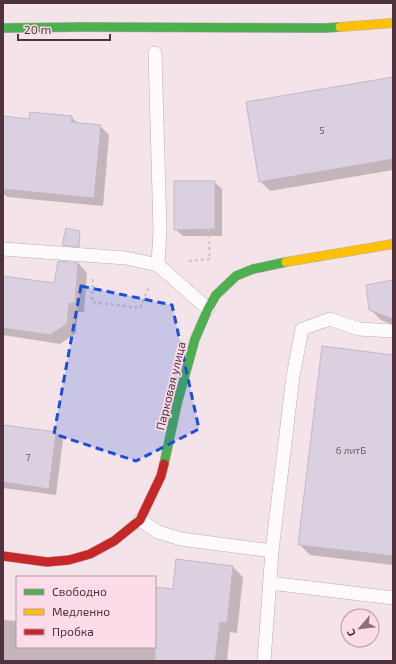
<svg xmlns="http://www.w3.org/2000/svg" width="396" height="664" font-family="'Exo 2',sans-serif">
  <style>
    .shadow { fill: #0003 }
    .building { fill: #dbd0e0; stroke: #c2b8c7 }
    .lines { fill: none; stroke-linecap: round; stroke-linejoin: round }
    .lane-casing { stroke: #c1acb4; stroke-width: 14 }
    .fast-casing { stroke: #c1acb4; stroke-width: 10 }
    .slow-casing { stroke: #c1acb4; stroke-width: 10 }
    .jam-casing { stroke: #c1acb4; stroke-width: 10 }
    .path { stroke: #cfc6ca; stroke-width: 2.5; stroke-dasharray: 3 3; stroke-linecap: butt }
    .lane { stroke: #fdfbfc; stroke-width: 13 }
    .fast { stroke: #4caf50; stroke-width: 9 }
    .slow { stroke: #ffc107; stroke-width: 9 }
    .jam { stroke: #c62828; stroke-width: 9 }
    .marked { fill: #1d4ed8; fill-opacity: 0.2; stroke: #1d4ed8; stroke-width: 3; stroke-dasharray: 8 5; stroke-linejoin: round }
    .labels { text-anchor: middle; stroke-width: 3.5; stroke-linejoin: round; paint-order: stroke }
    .number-label { font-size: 10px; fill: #725a66 }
    .street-label { font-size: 12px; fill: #4f323e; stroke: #fbdce8 }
  </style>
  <rect width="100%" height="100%" fill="#f4e3e9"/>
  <!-- shadow -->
  <path class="shadow" d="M 393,78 L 393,170 L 270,191 L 260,181 Z
    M 71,117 L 79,124 L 100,126 L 109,135 L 103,206 L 7,197 L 3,193 L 3,128 L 30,120 Z
    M 214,182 L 222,189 L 222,236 L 183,236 L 175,229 Z
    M 78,263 L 87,273 L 84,312 L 78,312 L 76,333 L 60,344 L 3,335 L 3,277 L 55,284 Z
    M 393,281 L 393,325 L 381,320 L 370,309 Z
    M 393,356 L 393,565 L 310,555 L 299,544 Z
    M 3,426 L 56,433 L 63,440 L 56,495 L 3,488 Z
    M 233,567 L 243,577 L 237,633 L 230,632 L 227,661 L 3,661 L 3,620 L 17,621 L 17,647 L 155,647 L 155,598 Z"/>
  <!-- building -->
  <path class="building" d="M 393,77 L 393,159 L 259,182 L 246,102 Z
    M 30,112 L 72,116 L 71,122 L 101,125 L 94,198 L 3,189 L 3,116 L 29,119 Z
    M 174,181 L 215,181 L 215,229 L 174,230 Z
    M 66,228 L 80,231 L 79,247 L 62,245 Z
    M 58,261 L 78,263 L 75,303 L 69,303 L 67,324 L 50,335 L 3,328 L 3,276 L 54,283 Z
    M 393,280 L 393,319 L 369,310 L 366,285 Z
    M 322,346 L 393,355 L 393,556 L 298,545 Z
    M 3,425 L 56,432 L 49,489 L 3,482 Z
    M 176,559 L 233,566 L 227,623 L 220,622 L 215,661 L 155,661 L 155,587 L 173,589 Z"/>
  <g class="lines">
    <!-- lane casing -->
    <g class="lane-casing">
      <path id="lane" d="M 155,53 L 160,230 L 158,265
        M 3,249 L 126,258 L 158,265 L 208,309
        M 140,520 L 158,532 L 181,539 L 272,551 L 264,661
        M 272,551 L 293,376 L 302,329 L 330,319 L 359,329 L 393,331
        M 270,583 L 393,598"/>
    </g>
    <!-- fast casing -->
    <g class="fast-casing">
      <path id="fast" d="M 3,28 L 81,27 L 325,28 L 340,27
        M 164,464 L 177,404 L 195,339 L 208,309 L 216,295 L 236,276 L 253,269 L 286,262"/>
    </g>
    <!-- slow casing -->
    <g class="slow-casing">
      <path id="slow" d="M 340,27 L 393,23
        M 286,262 L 393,244"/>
    </g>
    <!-- jam casing -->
    <g class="jam-casing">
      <path id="jam" d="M 3,556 L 47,562 L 69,560 L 90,554 L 114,541 L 140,520 L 161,476 L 164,464"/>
    </g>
    <!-- path -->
    <path class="path" d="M 189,261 L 210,259 L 208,229
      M 93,279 L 92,302 L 140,308 L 149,287"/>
    <!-- lane -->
    <use href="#lane" class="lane"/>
    <!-- fast -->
    <use href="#fast" class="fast"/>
    <!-- slow -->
    <use href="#slow" class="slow"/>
    <!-- jam -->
    <use href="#jam" class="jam"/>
  </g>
  <!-- marked area -->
  <path class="marked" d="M 81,286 L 172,305 L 199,429 L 136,461 L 54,434 Z"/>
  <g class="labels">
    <!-- number labels -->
    <g class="number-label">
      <text x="322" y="134">5</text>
      <text x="351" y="454">6 литБ</text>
      <text x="28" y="461">7</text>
    </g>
    <!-- street labels -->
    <g class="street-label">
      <text transform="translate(171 386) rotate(-76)" y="4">Парковая улица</text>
    </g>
  </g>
  <!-- border -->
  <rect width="396" height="664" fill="none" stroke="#4f323e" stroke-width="8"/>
  <!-- legend -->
  <rect x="16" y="576" width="140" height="72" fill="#fbdce8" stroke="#b698a4"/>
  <rect x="24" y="589" width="20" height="6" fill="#4caf50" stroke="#b698a4"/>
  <text x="52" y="596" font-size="12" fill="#4f323e">Свободно</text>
  <rect x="24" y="609" width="20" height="6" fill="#ffc107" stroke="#b698a4"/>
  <text x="52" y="616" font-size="12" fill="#4f323e">Медленно</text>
  <rect x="24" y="629" width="20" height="6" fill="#c62828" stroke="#b698a4"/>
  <text x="52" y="636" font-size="12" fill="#4f323e">Пробка</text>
  <!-- north arrow -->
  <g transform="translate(360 628) rotate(242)"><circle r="19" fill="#fbdce8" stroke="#b698a4"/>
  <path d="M0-3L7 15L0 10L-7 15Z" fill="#89707a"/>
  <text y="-6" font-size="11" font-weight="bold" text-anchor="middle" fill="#4f323e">С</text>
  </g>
  <!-- scale -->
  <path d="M18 34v6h92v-6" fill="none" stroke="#4f323e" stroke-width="2"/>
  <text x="24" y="34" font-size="12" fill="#4f323e" stroke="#fbdce8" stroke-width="3" paint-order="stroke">20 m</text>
</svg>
